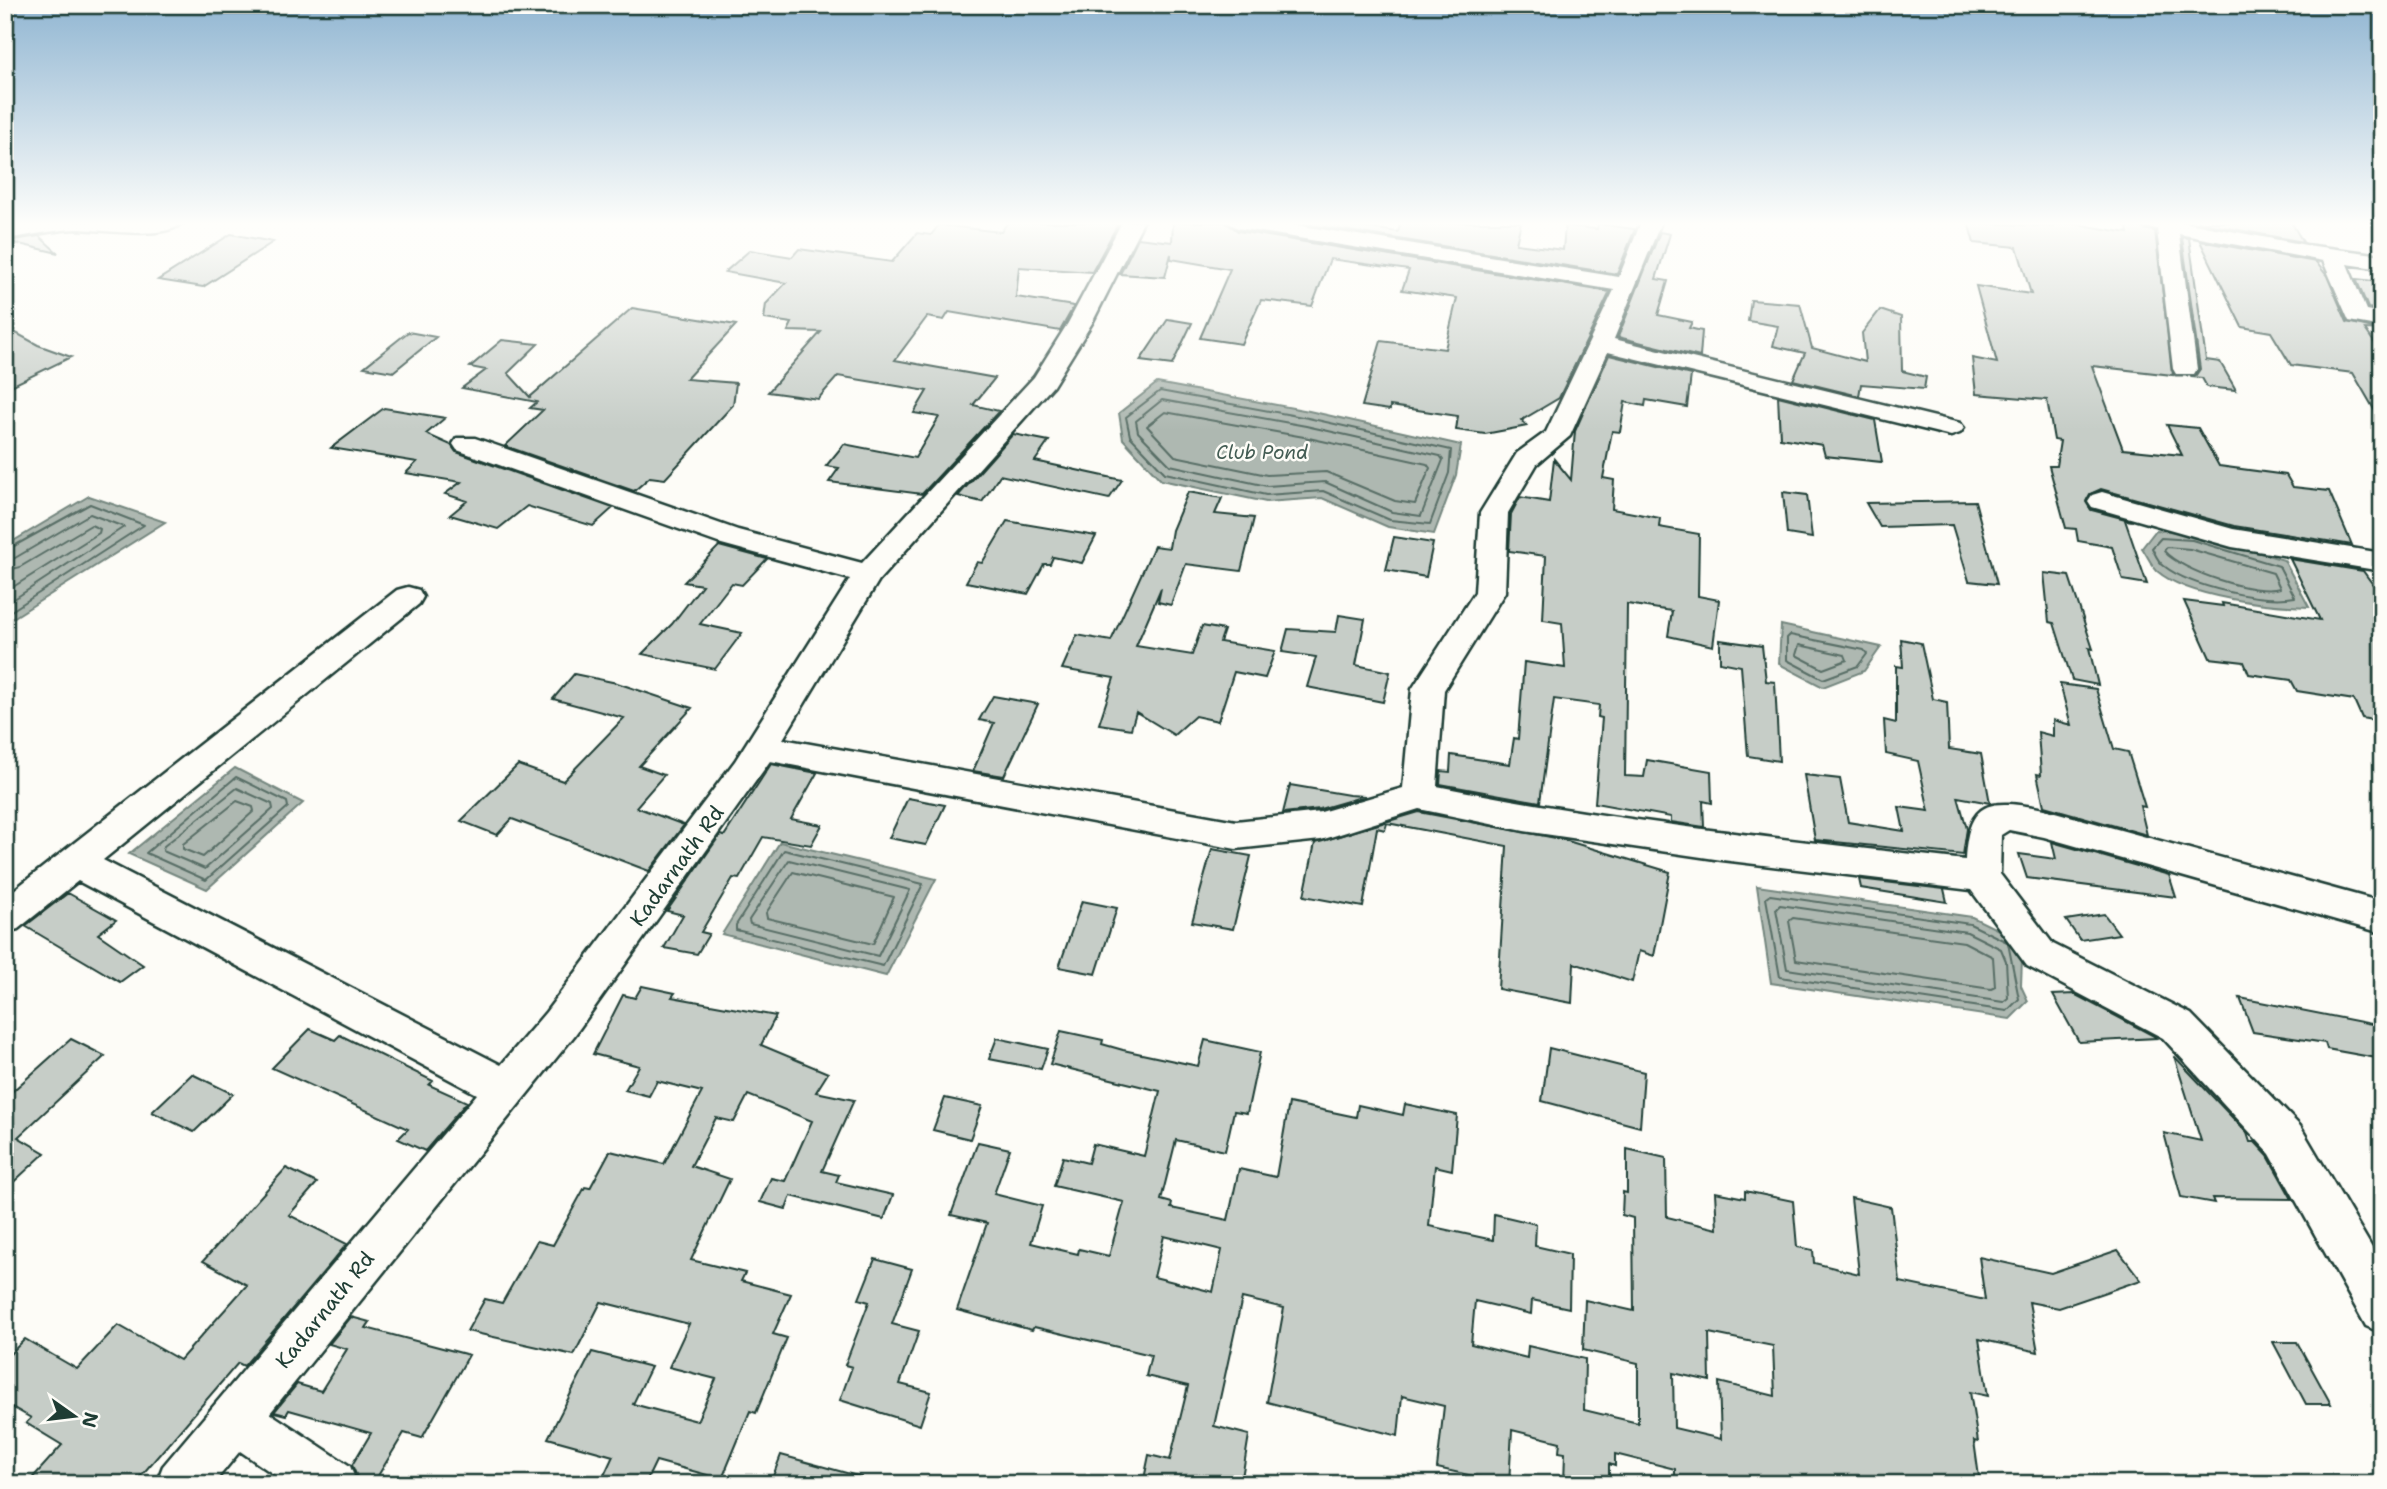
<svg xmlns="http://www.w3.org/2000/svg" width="2387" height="1489" font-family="'Shantell Sans',sans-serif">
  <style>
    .water { fill: #aeb8b1; stroke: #75877f; stroke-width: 2 }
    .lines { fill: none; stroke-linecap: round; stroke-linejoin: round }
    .shore { stroke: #586e66; stroke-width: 2 }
    .building { fill: #c6cdc7; stroke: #1f3d34; stroke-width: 2; fill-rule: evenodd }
    .street-casing { stroke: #1f3d34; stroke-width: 5 }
    .street { fill: #fdfcf7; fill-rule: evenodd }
    .labels { text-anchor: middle; stroke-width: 5; stroke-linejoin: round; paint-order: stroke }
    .far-water-label { font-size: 19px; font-style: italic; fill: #435c53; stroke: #fdfcf7 }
    .street-label { font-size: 21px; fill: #1f3d34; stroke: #fdfcf7 }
  </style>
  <rect width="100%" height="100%" fill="#fdfcf7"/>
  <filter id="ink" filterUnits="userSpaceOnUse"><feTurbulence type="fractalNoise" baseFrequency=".0143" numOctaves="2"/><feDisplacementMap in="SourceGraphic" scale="14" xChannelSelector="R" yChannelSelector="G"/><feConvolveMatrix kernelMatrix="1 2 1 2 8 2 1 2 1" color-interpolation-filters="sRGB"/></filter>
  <g filter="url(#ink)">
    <!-- water -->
    <path class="water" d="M 1157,383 L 1309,411 L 1461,445 L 1456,475 L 1434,534 L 1388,527 L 1322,498 L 1266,502 L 1161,480 L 1123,439 L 1119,413 Z
      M 89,496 L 165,522 L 5,623 L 5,546 Z
      M 2156,530 L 2192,533 L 2284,560 L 2309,607 C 2270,606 2188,598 2157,571 C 2151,565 2147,555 2142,548 Z
      M 1781,625 L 1881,647 L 1864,671 L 1823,687 L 1779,664 Z
      M 235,768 L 303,803 L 207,889 L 129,854 Z
      M 780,842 L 936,879 L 886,976 L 722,934 Z
      M 1757,886 L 1972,917 L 2013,937 L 2022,958 L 2021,986 L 2028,1001 L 2010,1019 L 1771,983 Z"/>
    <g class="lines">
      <!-- shore -->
      <path class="shore" d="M 1160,391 L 1308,418 L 1451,450 L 1449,473 L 1430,524 L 1390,520 L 1323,491 L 1266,495 L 1165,473 L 1130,436 L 1126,417 Z
        M 1162,400 L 1306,426 L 1440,456 L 1443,460 L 1421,516 L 1392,512 L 1325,482 L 1267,486 L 1170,465 L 1138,432 L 1136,421 Z
        M 1165,412 L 1304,437 L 1427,464 L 1430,468 L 1415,504 L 1395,501 L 1326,472 L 1267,475 L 1175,456 L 1147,426 Z
        M 2161,538 L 2192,540 L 2279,566 L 2295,597 C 2262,603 2191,587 2164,566 C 2158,562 2155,554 2152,548 Z
        M 2167,547 L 2190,549 L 2273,573 L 2280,588 C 2256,596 2181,571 2164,551 Z
        M 5,551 L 90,504 L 144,525 L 5,615
        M 5,560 L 15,558 L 90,514 L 124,527 L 5,605
        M 5,571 L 20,567 L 91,525 L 100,529 L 99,533 L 5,592
        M 1790,635 L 1864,650 L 1867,654 L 1858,666 L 1823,679 L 1787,660 L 1787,638 Z
        M 1799,645 L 1845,655 L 1847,660 L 1823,669 L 1796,655 Z
        M 236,777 L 287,802 L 288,807 L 206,880 L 146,853 Z
        M 237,788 L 272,804 L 273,809 L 205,869 L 163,851 L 164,846 Z
        M 237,801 L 253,807 L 254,811 L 203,857 L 183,849 L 183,844 Z
        M 784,850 L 923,884 L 883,966 L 736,930 L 736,925 Z
        M 789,860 L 910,890 L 878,956 L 750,924 L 749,920 Z
        M 793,872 L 894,897 L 873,944 L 767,918 L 766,913 Z
        M 1780,905 L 1967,932 L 2001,949 L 2006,961 L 2008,998 L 2003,1002 L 1787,969 L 1776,909 Z
        M 1793,918 L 1964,942 L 1993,957 L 1995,987 L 1991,989 L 1796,960 L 1789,921 Z
        M 2007,942 L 1970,924 L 1770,895 L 1766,898 L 1780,977 L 2007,1011 L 2019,999 L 2008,943"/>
    </g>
    <!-- building -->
    <path class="building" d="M 1008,222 L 1119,222 L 1092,272 L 1019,267 L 1016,297 L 1074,306 L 1060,331 L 949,312 L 944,320 L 927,317 L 895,360 L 995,378 L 973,405 L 999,411 L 922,494 L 829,482 L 839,468 L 826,466 L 844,444 L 915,458 L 939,417 L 914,413 L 927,391 L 838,376 L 818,399 L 768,392 L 821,332 L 788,331 L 792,323 L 764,319 L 766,304 L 786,283 L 725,272 L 750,250 L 792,257 L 799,249 L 892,262 L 917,233 L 931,235 L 939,225 L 1001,232 Z
      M 1173,222 L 1225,222 L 1238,231 L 1610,292 L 1559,398 L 1522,420 L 1527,426 L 1485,434 L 1456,430 L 1458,416 L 1390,406 L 1390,410 L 1362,406 L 1381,341 L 1445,349 L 1457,298 L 1402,290 L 1409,270 L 1330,259 L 1312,306 L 1261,300 L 1241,344 L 1200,338 L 1230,269 L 1171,259 L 1171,254 L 1165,277 L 1120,274 L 1138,238 L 1172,242 Z
      M 1293,222 L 1349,222 L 1348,225 L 1398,232 L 1401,222 L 1521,222 L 1516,244 L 1563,250 L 1565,226 L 1597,229 L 1598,224 L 1635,229 L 1617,274 Z
      M 1968,222 L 2054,227 L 2054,222 L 2065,222 L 2128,233 L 2126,222 L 2138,222 L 2143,229 L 2155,231 L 2173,375 L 2092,366 L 2123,449 L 2182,455 L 2167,425 L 2198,428 L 2219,466 L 2286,475 L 2293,487 L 2329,491 L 2352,545 L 2234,526 L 2101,489 L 2090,494 L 2086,502 L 2091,510 L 2133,521 L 2125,520 L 2147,584 L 2123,580 L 2112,547 L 2078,541 L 2076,529 L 2066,528 L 2049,466 L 2056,466 L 2060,441 L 2054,440 L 2047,400 L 1976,394 L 1972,358 L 1997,363 L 1976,286 L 2031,294 L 2017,247 L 1974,243 Z
      M 2197,222 L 2291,222 L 2303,242 Z
      M 1660,232 L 1670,234 L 1656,279 L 1668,281 L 1658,315 L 1692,322 L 1689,328 L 1702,331 L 1700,357 L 1618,337 Z
      M 231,234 L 273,242 L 203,287 L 158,280 Z
      M 39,236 L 58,253 L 6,241 L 14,240 Z
      M 2182,237 L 2189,238 L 2206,360 L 2220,362 L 2236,390 L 2207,387 L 2202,378 L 2191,377 L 2196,375 L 2200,369 Z
      M 2200,241 L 2316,262 L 2327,276 L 2347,322 L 2382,330 L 2365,329 L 2382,354 L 2382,423 L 2353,373 L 2291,365 L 2271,332 L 2242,327 Z
      M 2356,279 L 2382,282 L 2382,310 L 2368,308 Z
      M 1751,300 L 1800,304 L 1812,348 L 1865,362 L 1862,333 L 1880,310 L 1901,317 L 1902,371 L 1926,377 L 1924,389 L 1861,384 L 1859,396 L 1793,380 L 1805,353 L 1773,346 L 1778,326 L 1748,321 Z
      M 632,308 L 736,325 L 686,379 L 736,383 L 733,405 L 665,479 L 650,477 L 634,491 L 505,446 L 543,410 L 530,408 L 537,402 L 462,388 L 486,370 L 470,367 L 502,340 L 538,344 L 508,373 L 530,397 Z
      M 1168,319 L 1192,323 L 1172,365 L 1140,361 Z
      M 5,327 L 38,345 L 71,357 L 5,389 Z
      M 408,332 L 436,337 L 393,372 L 364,367 Z
      M 1609,355 L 1691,375 L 1687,407 L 1646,400 L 1645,406 L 1625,402 L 1620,432 L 1612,431 L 1603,478 L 1614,480 L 1612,509 L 1660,518 L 1659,527 L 1699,534 L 1698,596 L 1719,600 L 1713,646 L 1668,636 L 1672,611 L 1627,604 L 1625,776 L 1644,777 L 1647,760 L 1711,771 L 1712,803 L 1703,801 L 1704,827 L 1671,822 L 1671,817 L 1595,803 L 1602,718 L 1598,717 L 1599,705 L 1554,699 L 1540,802 L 1440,784 L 1441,771 L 1450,772 L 1451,755 L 1510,764 L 1514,738 L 1518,739 L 1524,662 L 1565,668 L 1562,623 L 1543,620 L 1546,556 L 1509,551 L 1511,514 L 1520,497 L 1549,502 L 1554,459 L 1571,480 L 1575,431 Z
      M 1778,396 L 1875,420 L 1882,462 L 1825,456 L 1822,445 L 1780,438 Z
      M 384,408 L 445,418 L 426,434 L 451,445 L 456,452 L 613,508 L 593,526 L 527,506 L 498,529 L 450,515 L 467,501 L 445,494 L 461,482 L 406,473 L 417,462 L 331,448 Z
      M 1013,434 L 1049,441 L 1035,461 L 1122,480 L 1109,499 L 1000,475 L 982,502 L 958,496 Z
      M 1188,492 L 1222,498 L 1215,514 L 1254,518 L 1241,571 L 1186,564 L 1171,605 L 1158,602 L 1161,588 L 1136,646 L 1192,655 L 1202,626 L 1224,630 L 1220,642 L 1275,651 L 1265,678 L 1234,672 L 1218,721 L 1195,716 L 1174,735 L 1136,712 L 1131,729 L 1099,724 L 1114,678 L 1062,669 L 1077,635 L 1111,641 L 1154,546 L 1169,548 L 1172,530 Z
      M 1783,492 L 1807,495 L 1812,538 L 1787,534 Z
      M 1975,501 L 1997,584 L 1969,581 L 1952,525 L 1880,527 L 1866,503 Z
      M 1007,521 L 1096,536 L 1082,563 L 1053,557 L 1050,564 L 1044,564 L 1028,594 L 966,582 L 977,562 L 982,563 Z
      M 1394,537 L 1433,543 L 1426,577 L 1386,570 Z
      M 719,546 L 767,559 L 742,585 L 732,583 L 700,624 L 742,633 L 715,669 L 642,654 L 672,624 L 702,585 L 684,582 Z
      M 2290,559 L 2363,571 L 2382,597 L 2382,722 L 2362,718 L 2354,700 L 2297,691 L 2291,680 L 2249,674 L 2244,662 L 2210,658 L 2184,601 L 2223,606 L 2222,603 L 2320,620 Z
      M 2044,573 L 2069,576 L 2093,649 L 2089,648 L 2098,685 L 2072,680 L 2054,623 L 2049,622 Z
      M 1339,615 L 1365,619 L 1356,665 L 1390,672 L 1383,702 L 1307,687 L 1316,657 L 1282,652 L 1288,629 L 1336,632 Z
      M 1901,639 L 1921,643 L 1933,699 L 1947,702 L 1949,749 L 1981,754 L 1990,803 L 1958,797 L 1967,829 L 1963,855 L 1815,840 L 1804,775 L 1840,779 L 1848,822 L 1904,831 L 1899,807 L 1929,811 L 1918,761 L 1886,754 L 1884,720 L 1896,723 L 1896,666 L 1903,667 Z
      M 1720,640 L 1762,646 L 1766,681 L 1775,682 L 1779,761 L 1748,756 L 1741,666 L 1720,662 Z
      M 574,674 L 617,683 L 692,708 L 639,766 L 664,775 L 636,807 L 684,825 L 649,871 L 512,819 L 497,835 L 461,821 L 518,765 L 563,781 L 624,718 L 553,699 Z
      M 2060,684 L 2096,689 L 2114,749 L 2128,752 L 2145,807 L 2140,806 L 2147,835 L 2044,806 L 2037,774 L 2041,775 L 2038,732 L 2053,736 L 2053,720 L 2071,725 Z
      M 993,696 L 1038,704 L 1004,776 L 973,771 L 994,723 L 979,720 Z
      M 771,764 L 817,773 L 791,819 L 822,825 L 811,845 L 763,837 L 739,879 L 733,878 L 701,932 L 709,934 L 697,954 L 664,948 L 683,915 L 667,911 L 720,835 L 724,836 Z
      M 1290,785 L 1349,795 L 1365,796 L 1320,809 L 1283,813 Z
      M 908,798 L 945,805 L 926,845 L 889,838 Z
      M 1419,812 L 1561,839 L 1670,872 L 1654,956 L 1639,951 L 1632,982 L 1574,963 L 1572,1003 L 1498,989 L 1507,846 L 1387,823 L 1385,830 L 1377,828 L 1363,907 L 1304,896 L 1315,843 Z
      M 2052,842 L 2169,875 L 2176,897 L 2027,878 L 2019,854 L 2056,859 Z
      M 1212,849 L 1251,856 L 1233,929 L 1192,922 Z
      M 1859,879 L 1944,889 L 1947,902 L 1861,888 Z
      M 68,893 L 116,920 L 98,934 L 143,965 L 120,982 L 25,926 Z
      M 1082,901 L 1117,908 L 1096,974 L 1059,967 Z
      M 2104,914 L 2119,934 L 2080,940 L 2066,920 Z
      M 642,986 L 675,993 L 672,997 L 776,1016 L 761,1045 L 828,1073 L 816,1092 L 854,1100 L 822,1171 L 839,1175 L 836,1182 L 893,1195 L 884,1219 L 791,1196 L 786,1209 L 760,1202 L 771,1178 L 785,1181 L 812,1121 L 748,1095 L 734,1122 L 716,1118 L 691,1166 L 730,1179 L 691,1260 L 745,1273 L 741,1281 L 791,1294 L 773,1334 L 787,1338 L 756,1413 L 750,1411 L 722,1479 L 656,1461 L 645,1484 L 600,1484 L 613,1456 L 548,1438 L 592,1352 L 651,1367 L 633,1404 L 697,1421 L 716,1379 L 669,1367 L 689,1324 L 601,1302 L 574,1355 L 467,1331 L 485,1299 L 502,1303 L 537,1241 L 553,1245 L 585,1187 L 590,1188 L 610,1151 L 664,1164 L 702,1092 L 657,1081 L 649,1096 L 625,1090 L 639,1066 L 593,1054 L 623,995 L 635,998 Z
      M 2074,994 L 2154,1036 L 2156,1038 L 2079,1042 L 2053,995 Z
      M 2240,998 L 2382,1026 L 2382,1059 L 2327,1049 L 2325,1043 L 2253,1032 Z
      M 310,1029 L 335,1040 L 340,1035 L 433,1081 L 429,1085 L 467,1102 L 425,1151 L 398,1139 L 408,1129 L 272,1068 Z
      M 1061,1031 L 1103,1040 L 1102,1044 L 1123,1050 L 1198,1066 L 1205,1040 L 1260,1052 L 1247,1113 L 1234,1111 L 1225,1151 L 1176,1140 L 1161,1200 L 1172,1203 L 1171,1208 L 1228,1220 L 1239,1169 L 1276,1177 L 1289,1103 L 1356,1117 L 1358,1105 L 1403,1115 L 1405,1104 L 1457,1115 L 1452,1170 L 1435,1166 L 1429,1226 L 1493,1240 L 1494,1214 L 1536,1224 L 1535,1246 L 1570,1254 L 1569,1308 L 1532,1300 L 1531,1314 L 1475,1301 L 1471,1344 L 1527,1358 L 1528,1346 L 1585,1359 L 1584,1410 L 1638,1423 L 1638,1363 L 1583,1350 L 1585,1300 L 1634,1311 L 1633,1218 L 1622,1215 L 1623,1192 L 1627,1193 L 1627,1149 L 1666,1158 L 1667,1217 L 1717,1229 L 1715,1192 L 1745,1198 L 1745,1191 L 1793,1201 L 1797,1247 L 1813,1250 L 1814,1263 L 1859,1274 L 1851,1198 L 1891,1207 L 1900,1282 L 1985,1300 L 1979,1257 L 2051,1273 L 2118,1250 L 2141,1280 L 2059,1308 L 2029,1302 L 2038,1352 L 1979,1339 L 1988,1396 L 1970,1392 L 1978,1442 L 1974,1441 L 1980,1484 L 1675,1484 L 1675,1469 L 1615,1454 L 1615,1466 L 1609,1464 L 1609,1484 L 1564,1484 L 1565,1453 L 1559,1452 L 1560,1442 L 1512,1430 L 1509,1484 L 1437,1468 L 1444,1406 L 1402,1396 L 1398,1436 L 1267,1402 L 1284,1308 L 1242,1298 L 1214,1426 L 1249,1435 L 1241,1484 L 1143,1484 L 1149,1455 L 1170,1460 L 1188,1386 L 1146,1376 L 1151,1355 L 1034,1327 L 1032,1330 L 957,1310 L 987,1223 L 951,1215 L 978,1142 L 1010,1149 L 994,1194 L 1042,1206 L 1031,1243 L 1078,1254 L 1079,1249 L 1109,1256 L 1124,1202 L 1054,1186 L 1063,1157 L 1088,1163 L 1093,1144 L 1144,1156 L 1160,1091 L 1050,1064 ZM 1164,1236 L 1222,1250 L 1213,1292 L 1154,1277 ZM 1709,1333 L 1773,1346 L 1775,1396 L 1719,1382 L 1721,1439 L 1674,1428 L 1673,1373 L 1710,1381 Z
      M 997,1038 L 1048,1049 L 1041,1069 L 989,1059 Z
      M 71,1039 L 105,1056 L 18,1137 L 45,1153 L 5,1190 L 5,1098 Z
      M 1549,1048 L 1644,1072 L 1640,1127 L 1542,1101 Z
      M 2174,1056 L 2247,1133 L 2250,1142 L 2255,1142 L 2268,1156 L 2292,1199 L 2212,1198 L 2214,1203 L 2181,1197 L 2164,1133 L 2201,1141 Z
      M 192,1074 L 233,1094 L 194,1132 L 152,1112 Z
      M 945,1098 L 982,1106 L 970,1139 L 933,1130 Z
      M 286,1168 L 317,1183 L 289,1215 L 347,1244 L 244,1366 L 238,1363 L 134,1484 L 27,1484 L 62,1445 L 26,1423 L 31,1418 L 5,1403 L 5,1359 L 25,1339 L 77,1369 L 118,1325 L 180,1360 L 247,1285 L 203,1261 Z
      M 875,1259 L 912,1269 L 892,1324 L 919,1331 L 900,1384 L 931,1392 L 920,1425 L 840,1400 L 852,1367 L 845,1365 L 869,1302 L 859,1299 Z
      M 351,1317 L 370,1322 L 366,1328 L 469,1355 L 422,1438 L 404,1433 L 373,1484 L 359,1482 L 352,1465 L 371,1433 L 289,1410 L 286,1415 L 274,1412 L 297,1384 L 321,1391 L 347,1349 L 329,1344 Z
      M 2273,1342 L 2297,1342 L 2331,1404 L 2306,1404 Z
      M 781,1455 L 861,1477 L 860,1484 L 770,1484 Z"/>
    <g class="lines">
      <!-- street casing -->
      <g class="street-casing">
        <path id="street" d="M 38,222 L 182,222 C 169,241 96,229 76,229 C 53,230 28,236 5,239 L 5,227 Z
          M 1122,222 L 1143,222 L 1092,323 L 1053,386 L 879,580 L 783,739 L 1236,821 L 1321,812 L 1403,788 L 1412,689 L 1475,592 L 1480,513 L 1517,453 L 1546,432 L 1614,290 L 1238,228 L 1227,222 L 1277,222 L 1619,277 L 1641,222 L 1661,222 L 1614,339 L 1960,423 L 1964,428 L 1960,433 L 1951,436 L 1608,352 L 1570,436 L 1537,464 L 1508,513 L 1505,592 L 1444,690 L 1437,786 C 1611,821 1788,840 1965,860 C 1968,798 1990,799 2044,809 L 2382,902 L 2382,933 L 2044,837 L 2009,830 L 2001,835 L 2000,874 L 2053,944 L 2191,1014 L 2300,1126 L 2382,1265 L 2382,1333 L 2366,1326 L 2270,1154 L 2163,1038 L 2027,966 L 1971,890 L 1722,860 L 1524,831 L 1419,809 L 1321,840 L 1236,849 L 770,761 L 574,1036 L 270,1413 L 350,1466 L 357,1484 L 288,1484 L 240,1451 L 213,1484 L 156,1484 L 163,1466 L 477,1094 L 78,881 L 18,929 L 5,933 L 5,897 L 397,590 L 408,587 L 419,590 L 423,597 L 419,604 L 103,860 L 501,1065 L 546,1012 L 735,761 L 850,579 L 718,543 L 457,450 L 453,444 L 457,438 L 475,438 L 738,530 L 862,563 L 1034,377 L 1068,323 Z
          M 2141,222 L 2183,222 L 2306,245 L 2382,255 L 2382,269 L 2347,264 L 2366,310 L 2382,313 L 2382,327 L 2349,321 L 2323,261 L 2179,234 L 2197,369 L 2194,374 L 2176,374 L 2173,369 L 2157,229 L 2144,226 Z
          M 2102,492 L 2233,529 L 2382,553 L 2382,571 L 2232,547 L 2092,507 L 2088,501 L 2092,495 Z"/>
      </g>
      <!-- street -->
      <use href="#street" class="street"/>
    </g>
  </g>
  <!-- sky -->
  <linearGradient id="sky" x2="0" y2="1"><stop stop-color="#91b6d2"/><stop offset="0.52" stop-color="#fefefb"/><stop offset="1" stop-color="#fefefb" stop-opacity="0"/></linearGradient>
  <rect width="2387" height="430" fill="url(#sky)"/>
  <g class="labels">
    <!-- far-water labels -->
    <g class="far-water-label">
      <text x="1262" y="459">Club Pond</text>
    </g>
    <!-- street labels -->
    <g class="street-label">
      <text transform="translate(677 866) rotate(-54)" y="7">Kadarnath Rd</text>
      <text transform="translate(325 1310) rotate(-51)" y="7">Kadarnath Rd</text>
    </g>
  </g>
  <!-- margin -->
  <rect width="2387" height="1489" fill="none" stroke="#fdfcf7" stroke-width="28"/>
  <rect x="14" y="14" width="2359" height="1461" fill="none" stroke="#1f3d34" stroke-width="2.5" filter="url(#ink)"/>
  <!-- north arrow -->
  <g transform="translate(74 1416) rotate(104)" stroke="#fdfcf7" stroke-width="5" paint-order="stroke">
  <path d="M0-5L12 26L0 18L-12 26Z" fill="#1f3d34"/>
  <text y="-10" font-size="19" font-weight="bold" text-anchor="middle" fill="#1f3d34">N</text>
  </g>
</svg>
